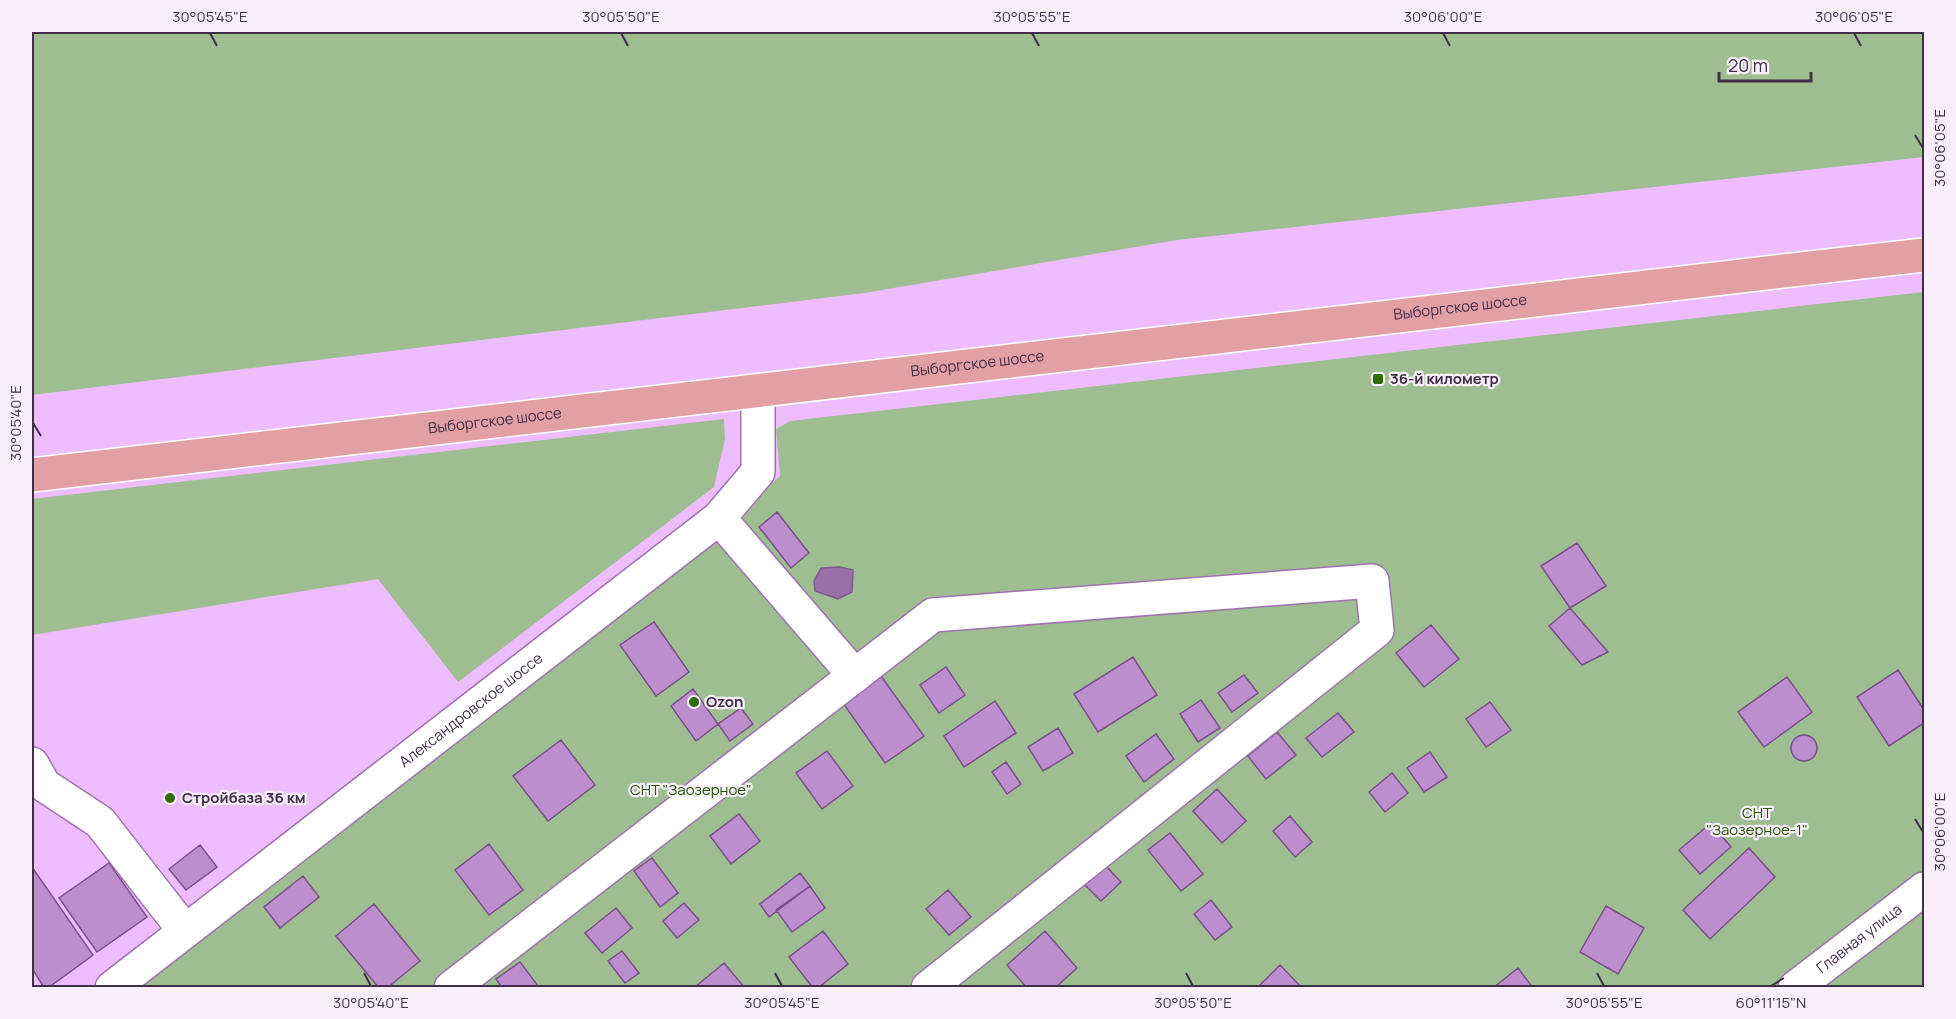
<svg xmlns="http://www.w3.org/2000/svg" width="1956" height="1019" font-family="Manrope,sans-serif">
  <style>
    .green { fill: #9ebe92 }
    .water { fill: #986fa6; stroke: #7e5c8a; stroke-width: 1.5 }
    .building { fill: #bd8ecd; stroke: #7a4f89; stroke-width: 1.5 }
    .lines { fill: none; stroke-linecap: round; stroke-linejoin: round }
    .minor-casing { stroke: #9f72af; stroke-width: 36 }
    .major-casing { stroke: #fff; stroke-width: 36 }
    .minor { stroke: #fff; stroke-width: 33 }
    .major { stroke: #e2a0a5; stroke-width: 33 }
    .ticks { fill: none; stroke: #412e48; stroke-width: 2 }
    .poi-dot { fill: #2d6c00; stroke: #f9effc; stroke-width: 2 }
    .labels { text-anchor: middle; stroke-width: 4.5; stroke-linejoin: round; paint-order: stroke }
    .street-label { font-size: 15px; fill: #412e48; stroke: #f9effc }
    .poi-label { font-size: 15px; font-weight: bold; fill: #412e48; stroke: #f9effc; text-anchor: start }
    .park-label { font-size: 15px; fill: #225700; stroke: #f9effc }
    .neatline { fill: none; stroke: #412e48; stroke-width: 2 }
    .ticks-label { font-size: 15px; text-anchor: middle; fill: #412e48 }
  </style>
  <rect width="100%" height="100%" fill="#eebdff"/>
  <!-- green -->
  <path class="green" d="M 32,32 L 1924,32 L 1924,157 L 1177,240 L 864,293 L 32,395 Z
    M 1924,292 L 1924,987 L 112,988 L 723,514 L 766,489 L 780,476 L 776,429 L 790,421 Z
    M 724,419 L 725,439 L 714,487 L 458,682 L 378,579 L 32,635 L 32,499 Z"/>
  <!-- water -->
  <path class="water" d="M 840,567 L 853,570 L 852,592 L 838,599 L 815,591 L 814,581 L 821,568 Z"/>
  <!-- building -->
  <path class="building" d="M 777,512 L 809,553 L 791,568 L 759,527 Z
    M 1577,543 L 1606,586 L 1570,608 L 1541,566 Z
    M 1570,608 L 1608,652 L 1582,665 L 1549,626 Z
    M 654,622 L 689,672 L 656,696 L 620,645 Z
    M 1431,625 L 1459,659 L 1424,687 L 1396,653 Z
    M 1133,657 L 1157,695 L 1098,732 L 1074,694 Z
    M 946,667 L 965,695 L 939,713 L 920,685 Z
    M 1898,670 L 1924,710 L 1924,723 L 1889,746 L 1857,697 Z
    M 1244,675 L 1258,693 L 1232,712 L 1218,693 Z
    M 881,676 L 924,736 L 885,763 L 843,703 Z
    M 1787,677 L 1812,712 L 1764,747 L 1738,712 Z
    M 693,689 L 718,724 L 696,741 L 671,706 Z
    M 1201,700 L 1220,728 L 1198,742 L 1180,714 Z
    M 995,701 L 1016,733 L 964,767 L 944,736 Z
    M 1490,702 L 1511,730 L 1486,747 L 1466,719 Z
    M 741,708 L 753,724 L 730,741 L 718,724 Z
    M 1338,713 L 1354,732 L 1322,757 L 1306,738 Z
    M 1058,728 L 1073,753 L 1043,771 L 1028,747 Z
    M 1277,732 L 1296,755 L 1266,779 L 1248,756 Z
    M 1156,734 L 1174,759 L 1144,782 L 1126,756 Z
    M1791 748a13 13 0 1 1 26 0a13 13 0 1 1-26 0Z
    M 561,740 L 595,785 L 548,821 L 513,776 Z
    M 827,751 L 853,786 L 822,809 L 796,773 Z
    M 1430,752 L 1447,777 L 1424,792 L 1407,768 Z
    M 1006,762 L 1021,784 L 1007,794 L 992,772 Z
    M 1392,773 L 1408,793 L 1385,812 L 1369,792 Z
    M 1217,789 L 1246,821 L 1222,843 L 1193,811 Z
    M 739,814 L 760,841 L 731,864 L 710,836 Z
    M 1290,816 L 1312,842 L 1295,857 L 1273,831 Z
    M 1711,823 L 1731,847 L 1700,874 L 1679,850 Z
    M 1170,833 L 1203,874 L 1181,891 L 1148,850 Z
    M 489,844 L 523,890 L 489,915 L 455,870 Z
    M 200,845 L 217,867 L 186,890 L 169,869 Z
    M 1749,848 L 1775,877 L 1710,939 L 1683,910 Z
    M 652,858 L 678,893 L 660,907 L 634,871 Z
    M 109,863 L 147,917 L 97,952 L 59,898 Z
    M 1104,864 L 1121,882 L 1101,901 L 1084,884 Z
    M 32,867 L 93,955 L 48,988 L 44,988 L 32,968 Z
    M 800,873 L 810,886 L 769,917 L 760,904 Z
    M 303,876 L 319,897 L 280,928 L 264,907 Z
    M 810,886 L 825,908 L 792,932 L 776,910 Z
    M 948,890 L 971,917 L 949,935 L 926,909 Z
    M 1211,900 L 1232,927 L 1215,940 L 1194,914 Z
    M 684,903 L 699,920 L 677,938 L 663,921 Z
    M 374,904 L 420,961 L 387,988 L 379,988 L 336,936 Z
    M 1606,906 L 1644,928 L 1618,974 L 1580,952 Z
    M 616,908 L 632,928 L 602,953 L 585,933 Z
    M 823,931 L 848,964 L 818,988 L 813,988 L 789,957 Z
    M 1045,931 L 1077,968 L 1055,988 L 1027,988 L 1007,965 Z
    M 622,951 L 639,973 L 625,983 L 608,961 Z
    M 520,962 L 538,986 L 502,988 L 496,979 Z
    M 724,963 L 745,988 L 695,988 L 695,987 Z
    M 1280,965 L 1302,988 L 1257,988 Z
    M 1518,968 L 1533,988 L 1493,988 Z"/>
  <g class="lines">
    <!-- minor casing -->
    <g class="minor-casing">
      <g id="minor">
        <path d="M 719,518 L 855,676"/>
        <path d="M 32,764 L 44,785 L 100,822 L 185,931"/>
        <path id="s1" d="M 112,988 L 719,518 L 758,472 L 758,391"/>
        <path d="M 451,988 L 933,615 L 1372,581 L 1377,630 L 928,988"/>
        <path id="s2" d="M 1795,988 L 1924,889"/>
      </g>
    </g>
    <!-- major casing -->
    <g class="major-casing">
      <g id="major">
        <path id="s3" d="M 32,475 C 663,402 1293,324 1924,255"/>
      </g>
    </g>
    <!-- minor -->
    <use href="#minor" class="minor"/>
    <!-- major -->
    <use href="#major" class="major"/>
  </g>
  <!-- ticks -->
  <path class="ticks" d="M 210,33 L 217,46M 621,33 L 628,46M 1032,33 L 1039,46M 1443,33 L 1450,46M 1854,33 L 1861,46M 1915,135 L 1923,148M 33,423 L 41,436M 1915,819 L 1923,832M 364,973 L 371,986M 775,973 L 782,986M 1186,973 L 1193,986M 1597,973 L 1604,986M 1771,986 L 1784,978"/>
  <!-- markers -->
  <g class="poi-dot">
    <rect x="1372" y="373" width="12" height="12" rx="3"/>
    <circle cx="694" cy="702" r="6"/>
    <circle cx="170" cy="798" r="6"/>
  </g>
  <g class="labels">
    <!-- street labels -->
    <g class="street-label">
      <text dy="5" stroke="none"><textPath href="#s3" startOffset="1438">Выборгское шоссе</textPath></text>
      <text dy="5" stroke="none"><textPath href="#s3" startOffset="952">Выборгское шоссе</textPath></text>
      <text dy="5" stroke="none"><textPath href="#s3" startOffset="466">Выборгское шоссе</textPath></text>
      <text dy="5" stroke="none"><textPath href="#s1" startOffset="454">Александровское шоссе</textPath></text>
      <text dy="5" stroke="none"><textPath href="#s2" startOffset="81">Главная улица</textPath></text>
    </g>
    <!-- poi labels -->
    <g class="poi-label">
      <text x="1390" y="384">36-й километр</text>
      <text x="706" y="707">Ozon</text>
      <text x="182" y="803">Стройбаза 36 км</text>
    </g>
    <!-- park labels -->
    <g class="park-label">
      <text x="691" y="795">СНТ "Заозерное"</text>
      <text x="1757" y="818">СНТ<tspan x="1757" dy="17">"Заозерное-1"</tspan></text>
    </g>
  </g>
  <!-- border -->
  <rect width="1956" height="1019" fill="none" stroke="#f9effc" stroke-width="66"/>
  <!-- scale -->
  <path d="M1719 72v9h92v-9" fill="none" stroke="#412e48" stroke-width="3"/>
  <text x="1728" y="72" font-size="18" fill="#412e48" stroke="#f9effc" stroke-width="4.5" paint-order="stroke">20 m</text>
  <rect x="33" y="33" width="1890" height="953" class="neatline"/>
  <g class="ticks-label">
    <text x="210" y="22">30°05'45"E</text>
    <text x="621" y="22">30°05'50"E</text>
    <text x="1032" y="22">30°05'55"E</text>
    <text x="1443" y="22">30°06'00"E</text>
    <text x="1854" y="22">30°06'05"E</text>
    <text transform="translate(1940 148) rotate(-90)" y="5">30°06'05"E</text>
    <text transform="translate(16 423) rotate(-90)" y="5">30°05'40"E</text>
    <text transform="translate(1940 832) rotate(-90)" y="5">30°06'00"E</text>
    <text x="371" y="1008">30°05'40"E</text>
    <text x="782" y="1008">30°05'45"E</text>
    <text x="1193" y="1008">30°05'50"E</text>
    <text x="1604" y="1008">30°05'55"E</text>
    <text x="1771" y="1008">60°11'15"N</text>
  </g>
</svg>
